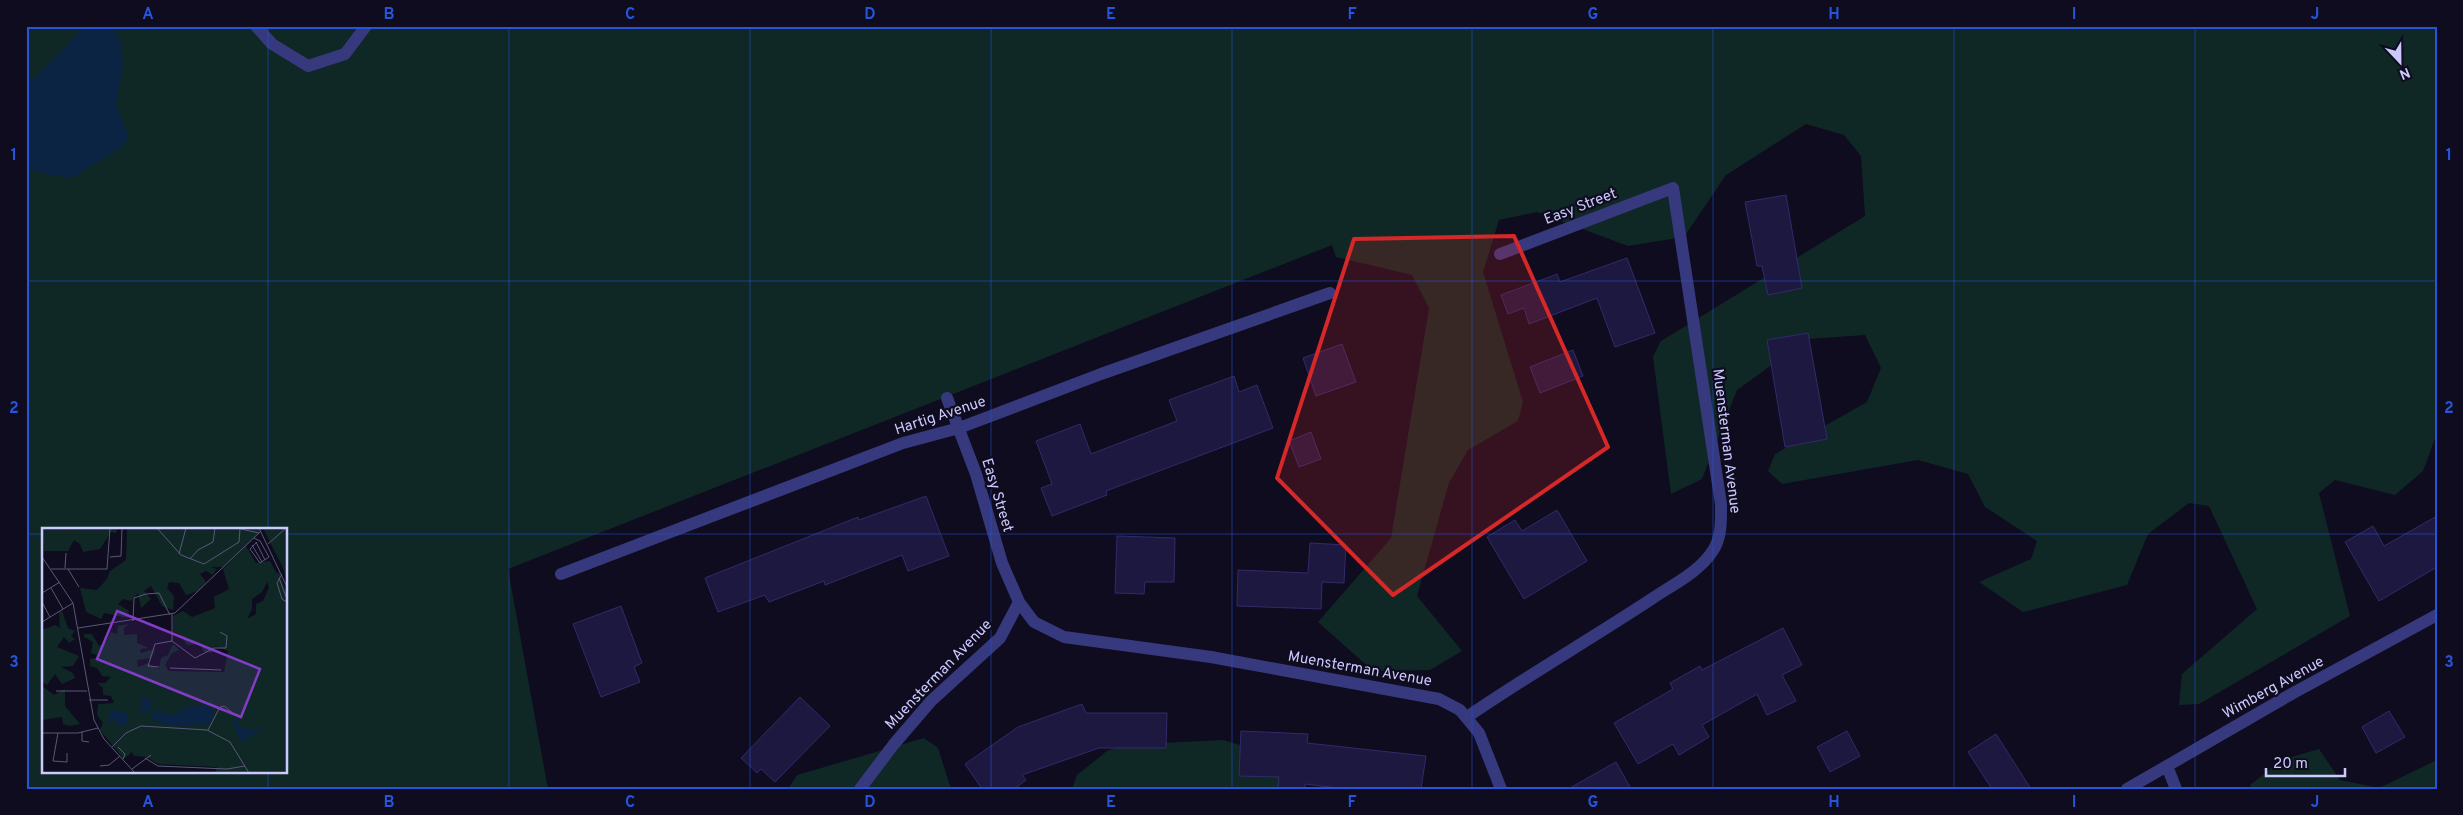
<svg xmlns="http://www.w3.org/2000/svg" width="2463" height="815" font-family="Overpass,sans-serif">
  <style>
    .green { fill: #0f2826; fill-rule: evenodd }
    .water { fill: #0c2443 }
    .building { fill: #1d183f; stroke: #332a6b }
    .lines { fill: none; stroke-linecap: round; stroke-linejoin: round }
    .minor { stroke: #37397e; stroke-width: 12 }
    .marked { fill: #d62828; fill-opacity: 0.2; stroke: #d62828; stroke-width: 4; stroke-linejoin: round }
    .grid { fill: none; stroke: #2654da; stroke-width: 1; stroke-opacity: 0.55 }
    .labels { text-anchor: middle; stroke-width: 4.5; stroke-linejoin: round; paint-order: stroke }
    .street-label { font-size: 15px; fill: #ccc9ff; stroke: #0e0c1e }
    .inset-road { fill: none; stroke: #5a5878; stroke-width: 1 }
    .view { fill: #833cc5; fill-opacity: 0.15; stroke: #833cc5; stroke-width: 2.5 }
    .inset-edge { fill: none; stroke: #ccc9ff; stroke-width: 2.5 }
    .neatline { fill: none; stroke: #2654da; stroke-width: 2 }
    .grid-label { font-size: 16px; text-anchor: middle; font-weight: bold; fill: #2654da }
  </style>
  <rect width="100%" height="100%" fill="#0e0c1e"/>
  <!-- green -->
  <path class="green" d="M 26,26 L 2437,26 L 2437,433 L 2423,471 L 2395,495 L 2335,480 L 2319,493 L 2350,616 L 2199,704 L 2179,705 L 2182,674 L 2257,609 L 2209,506 L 2189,503 L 2148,534 L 2127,585 L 2023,612 L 1979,582 L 2031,559 L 2037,541 L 1985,507 L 1968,474 L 1918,460 L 1782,484 L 1768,471 L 1775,454 L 1867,402 L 1881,368 L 1865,335 L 1808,339 L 1737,390 L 1702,479 L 1671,494 L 1653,357 L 1661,341 L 1865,216 L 1861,156 L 1844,135 L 1806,124 L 1726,175 L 1684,237 L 1628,246 L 1537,212 L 1499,220 L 1483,272 L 1523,402 L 1518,421 L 1468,450 L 1449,483 L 1417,596 L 1462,651 L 1430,670 L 1373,671 L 1318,622 L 1391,538 L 1429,308 L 1412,275 L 1336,257 L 1332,245 L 508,569 L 548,789 L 26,789 ZM 44,529 L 286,529 L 286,771 L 44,771 Z
    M 924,738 L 938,748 L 951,789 L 788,789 L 797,775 Z
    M 1223,740 L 1240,745 L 1298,789 L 1072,789 L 1077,775 L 1107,751 L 1123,745 Z
    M 2319,749 L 2340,780 L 2379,788 L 2437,760 L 2437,789 L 2252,789 L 2250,785 L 2282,760 Z"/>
  <!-- water -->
  <path class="water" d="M 91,26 L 109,26 L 120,38 L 123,63 L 116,104 L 129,137 L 124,145 L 72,178 L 40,173 L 26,166 L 26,85 L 55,58 L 79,32 Z"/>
  <!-- building -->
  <path class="building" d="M 1786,195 L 1802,288 L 1768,295 L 1762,266 L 1757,266 L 1745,202 Z
    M 1627,258 L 1655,333 L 1615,347 L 1597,298 L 1529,324 L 1524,308 L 1508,314 L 1501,295 L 1557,274 L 1560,282 Z
    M 1808,333 L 1827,439 L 1785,447 L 1767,340 Z
    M 1342,344 L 1356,382 L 1316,396 L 1303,358 Z
    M 1573,350 L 1583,376 L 1540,393 L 1530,367 Z
    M 1234,376 L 1239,392 L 1257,385 L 1273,428 L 1106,491 L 1107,495 L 1052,516 L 1041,488 L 1052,484 L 1036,441 L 1080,424 L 1091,454 L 1177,421 L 1169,400 Z
    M 1311,432 L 1321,459 L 1299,467 L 1289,441 Z
    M 926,496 L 949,556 L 908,571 L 902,555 L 825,585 L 824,581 L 769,602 L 765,595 L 718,612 L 705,578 L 858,517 L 859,520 Z
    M 1557,510 L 1587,561 L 1524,599 L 1487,537 L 1515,520 L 1522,531 Z
    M 2437,516 L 2437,567 L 2379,601 L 2345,542 L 2373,526 L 2384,546 Z
    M 1117,536 L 1175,538 L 1174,582 L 1145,582 L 1144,594 L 1115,593 Z
    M 1310,543 L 1346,545 L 1344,583 L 1322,582 L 1321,609 L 1237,606 L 1238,570 L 1308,573 Z
    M 621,606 L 642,663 L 634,667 L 640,682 L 601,697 L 573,624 Z
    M 1783,628 L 1802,665 L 1782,675 L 1796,701 L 1767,715 L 1757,694 L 1702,725 L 1709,737 L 1679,755 L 1673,744 L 1638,764 L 1614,723 L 1673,689 L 1670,683 L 1700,666 L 1702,670 Z
    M 800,697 L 830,726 L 775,782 L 761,769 L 757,773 L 741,758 Z
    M 1082,704 L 1086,713 L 1167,713 L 1166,748 L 1099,748 L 1022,775 L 1026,780 L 1014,789 L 982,789 L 965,764 L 1018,727 Z
    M 2389,711 L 2405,737 L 2376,753 L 2362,727 Z
    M 1241,731 L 1308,734 L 1307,743 L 1426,756 L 1421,789 L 1346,789 L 1305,784 L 1305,789 L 1278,789 L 1279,777 L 1239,776 Z
    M 1847,731 L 1860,756 L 1830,772 L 1817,747 Z
    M 1996,734 L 2031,789 L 1992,789 L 1968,752 Z
    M 1616,762 L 1631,789 L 1568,789 Z"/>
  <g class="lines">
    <!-- minor -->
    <path class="minor" d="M 256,26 L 272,44 L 308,66 L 345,54 L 366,26
      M 947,398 L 976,474 L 1002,563 L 1019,602 L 1034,622 L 1064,637 L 1211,657 L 1439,699 L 1460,710 L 1479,733 L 1501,789
      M 561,574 L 903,443 L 959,428 L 1101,374 L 1330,293
      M 1467,717 C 1527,676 1589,640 1650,600 C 1670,586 1698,573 1712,552 C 1722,538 1721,520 1721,504 L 1673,188 L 1500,254
      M 2167,766 L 2176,789
      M 860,789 L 894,744 L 931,701 L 1000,638 L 1019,602
      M 2127,789 L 2295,692 L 2437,615"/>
  </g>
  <!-- marked area -->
  <path class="marked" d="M 1514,236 L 1608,447 L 1393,595 L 1277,478 L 1354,239 Z"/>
  <!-- grid -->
  <path class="grid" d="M 268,26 L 268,529M 509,26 L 509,789M 750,26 L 750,789M 991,26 L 991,789M 1232,26 L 1232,789M 1472,26 L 1472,789M 1713,26 L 1713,789M 1954,26 L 1954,789M 2195,26 L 2195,789M 26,281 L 2437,281M 26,534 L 44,534M 286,534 L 2437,534M 268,771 L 268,789"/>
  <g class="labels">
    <!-- street labels -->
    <g class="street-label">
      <text transform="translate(1580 206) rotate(-21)" y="5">Easy Street</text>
      <text transform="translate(940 415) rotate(-18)" y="5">Hartig Avenue</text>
      <text transform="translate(1727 441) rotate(83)" y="5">Muensterman Avenue</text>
      <text transform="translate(998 495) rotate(73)" y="5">Easy Street</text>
      <text transform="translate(1360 668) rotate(10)" y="5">Muensterman Avenue</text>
      <text transform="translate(938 674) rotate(-46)" y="5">Muensterman Avenue</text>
      <text transform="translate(2273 687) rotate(-29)" y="5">Wimberg Avenue</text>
    </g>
  </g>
  <!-- overview -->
  <g transform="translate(42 528)">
    <rect width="245" height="245" fill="#0e0c1e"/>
    <path d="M 0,0 L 76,0 L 74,5 L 69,4 L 58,21 L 41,24 L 38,16 L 32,12 L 26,23 L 2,23 ZM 85,0 L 218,0 L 219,3 L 204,18 L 214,35 L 228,33 L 235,46 L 237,44 L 245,65 L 245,245 L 173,245 L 175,239 L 116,236 L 105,229 L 92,228 L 90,224 L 82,231 L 58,202 L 61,195 L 55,187 L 56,176 L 72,175 L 69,168 L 61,167 L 61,160 L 55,155 L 63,155 L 69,149 L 60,148 L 55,140 L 48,138 L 48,131 L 54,130 L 55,127 L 49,125 L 51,114 L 42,109 L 42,106 L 50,106 L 57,118 L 63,115 L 69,104 L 75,106 L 76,98 L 87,96 L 82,100 L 82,107 L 95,106 L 95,115 L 107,120 L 99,121 L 98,125 L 113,121 L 110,130 L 95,132 L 96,139 L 106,135 L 117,141 L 119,130 L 126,127 L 131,116 L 137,122 L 130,125 L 123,137 L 127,143 L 182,144 L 186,123 L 173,118 L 170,125 L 162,124 L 158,116 L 145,117 L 137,106 L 131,104 L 131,88 L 141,83 L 150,89 L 173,80 L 172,69 L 187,61 L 181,41 L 201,21 L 181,39 L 169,39 L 174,41 L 171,47 L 164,43 L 158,46 L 164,54 L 156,63 L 144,67 L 137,55 L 127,54 L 125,60 L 132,68 L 131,82 L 120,78 L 109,58 L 102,63 L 109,71 L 99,80 L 96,65 L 89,73 L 81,71 L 76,76 L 87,83 L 86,90 L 62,85 L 59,91 L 44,84 L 38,60 L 55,62 L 65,51 L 68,43 L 84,32 ZM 225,54 L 227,59 L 221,73 L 214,76 L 214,86 L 205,91 L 210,81 L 210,71 L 220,64 ZM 221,0 L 245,0 L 245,55 L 241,40 ZM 20,83 L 26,100 L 33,103 L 29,108 L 33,111 L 27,115 L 22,109 L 15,119 L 37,128 L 31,138 L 19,139 L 31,145 L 33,150 L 20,156 L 13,146 L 5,157 L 0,154 L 0,102 L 13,97 L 18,100 L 17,84 ZM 0,158 L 12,167 L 23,161 L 23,178 L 38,196 L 27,198 L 21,196 L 20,189 L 0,192 Z" fill="#0f2826" fill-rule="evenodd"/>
    <path d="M 103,168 L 110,174 L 108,182 L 101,186 L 98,184 L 99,172 ZM 169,176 L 172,187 L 167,196 L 127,198 L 108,190 L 112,182 L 131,187 L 146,178 ZM 69,182 L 86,184 L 86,195 L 75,199 L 74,191 L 65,195 ZM 195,188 L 196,196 L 205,202 L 222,199 L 199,215 L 191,194 Z" fill="#0c2443"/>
    <path class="inset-road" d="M 115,0 L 139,27 L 162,36 L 197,14 L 198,1M 217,0 L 245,59M 199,1 L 217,5M 212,10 L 218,13 L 227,29 L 218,35 L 208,21 L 215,14M 214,14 L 223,32M 226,16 L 244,0M 210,17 L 220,34M 137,26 L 144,0M 0,29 L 31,75 L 52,192 L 62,211 L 93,245M 68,29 L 79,28 L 80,0M 148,31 L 156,22 L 171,14 L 173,0M 23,40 L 24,25M 9,41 L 65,41 L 68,0M 26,41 L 37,59M 240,46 L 235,55 L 240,71 L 245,74M 237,50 L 245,71M 9,60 L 21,81M 0,65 L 18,54M 0,74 L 8,89M 130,86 L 130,113M 91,93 L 92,70 L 104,66 L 117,65 L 128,87M 0,94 L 31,75M 36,100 L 133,85 L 219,3M 153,130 L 172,120 L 184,120 L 185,108 L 178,104M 117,139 L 106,138 L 113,116 L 130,113 L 153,130M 128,140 L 179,142M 14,163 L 45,163M 47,172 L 66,172M 166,202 L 178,179 L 182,178 L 192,186M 40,204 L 40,213 L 47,214M 0,205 L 36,205 L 56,200M 16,205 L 11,233 L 25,234 L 25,225M 70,219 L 84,205 L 99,198 L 165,202 L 188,214 L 207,245M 76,219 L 83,226 L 81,231M 103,230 L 116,238 L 185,241 L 203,238M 58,238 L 67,237 L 78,228M 90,241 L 109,227"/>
    <path class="view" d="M 75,83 L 218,141 L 199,189 L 55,131 Z"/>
    <rect width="245" height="245" class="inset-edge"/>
  </g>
  <!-- border -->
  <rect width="2463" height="815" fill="none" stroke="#0e0c1e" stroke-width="55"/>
  <!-- north arrow -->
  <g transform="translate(2400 62) rotate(158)" stroke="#0e0c1e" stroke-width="4" paint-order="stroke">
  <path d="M0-4L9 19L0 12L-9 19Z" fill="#ccc9ff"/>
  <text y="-8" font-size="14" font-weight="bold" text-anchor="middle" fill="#ccc9ff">N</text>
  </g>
  <!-- scale -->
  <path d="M2266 768v8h79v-8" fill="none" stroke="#ccc9ff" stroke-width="2.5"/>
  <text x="2273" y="768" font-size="15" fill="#ccc9ff" stroke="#0e0c1e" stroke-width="4" paint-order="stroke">20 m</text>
  <rect x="28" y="28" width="2408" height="760" class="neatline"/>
  <g class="grid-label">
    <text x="148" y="19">A</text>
    <text x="389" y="19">B</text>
    <text x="630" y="19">C</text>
    <text x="870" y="19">D</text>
    <text x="1111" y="19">E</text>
    <text x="1352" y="19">F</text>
    <text x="1593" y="19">G</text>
    <text x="1834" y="19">H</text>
    <text x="2074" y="19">I</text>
    <text x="2315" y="19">J</text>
    <text x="14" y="160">1</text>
    <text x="2449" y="160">1</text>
    <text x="14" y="413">2</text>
    <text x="2449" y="413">2</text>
    <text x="14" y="667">3</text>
    <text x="2449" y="667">3</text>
    <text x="148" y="807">A</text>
    <text x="389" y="807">B</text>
    <text x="630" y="807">C</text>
    <text x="870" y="807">D</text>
    <text x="1111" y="807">E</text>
    <text x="1352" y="807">F</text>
    <text x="1593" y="807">G</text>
    <text x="1834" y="807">H</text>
    <text x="2074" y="807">I</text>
    <text x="2315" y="807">J</text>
  </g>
</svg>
